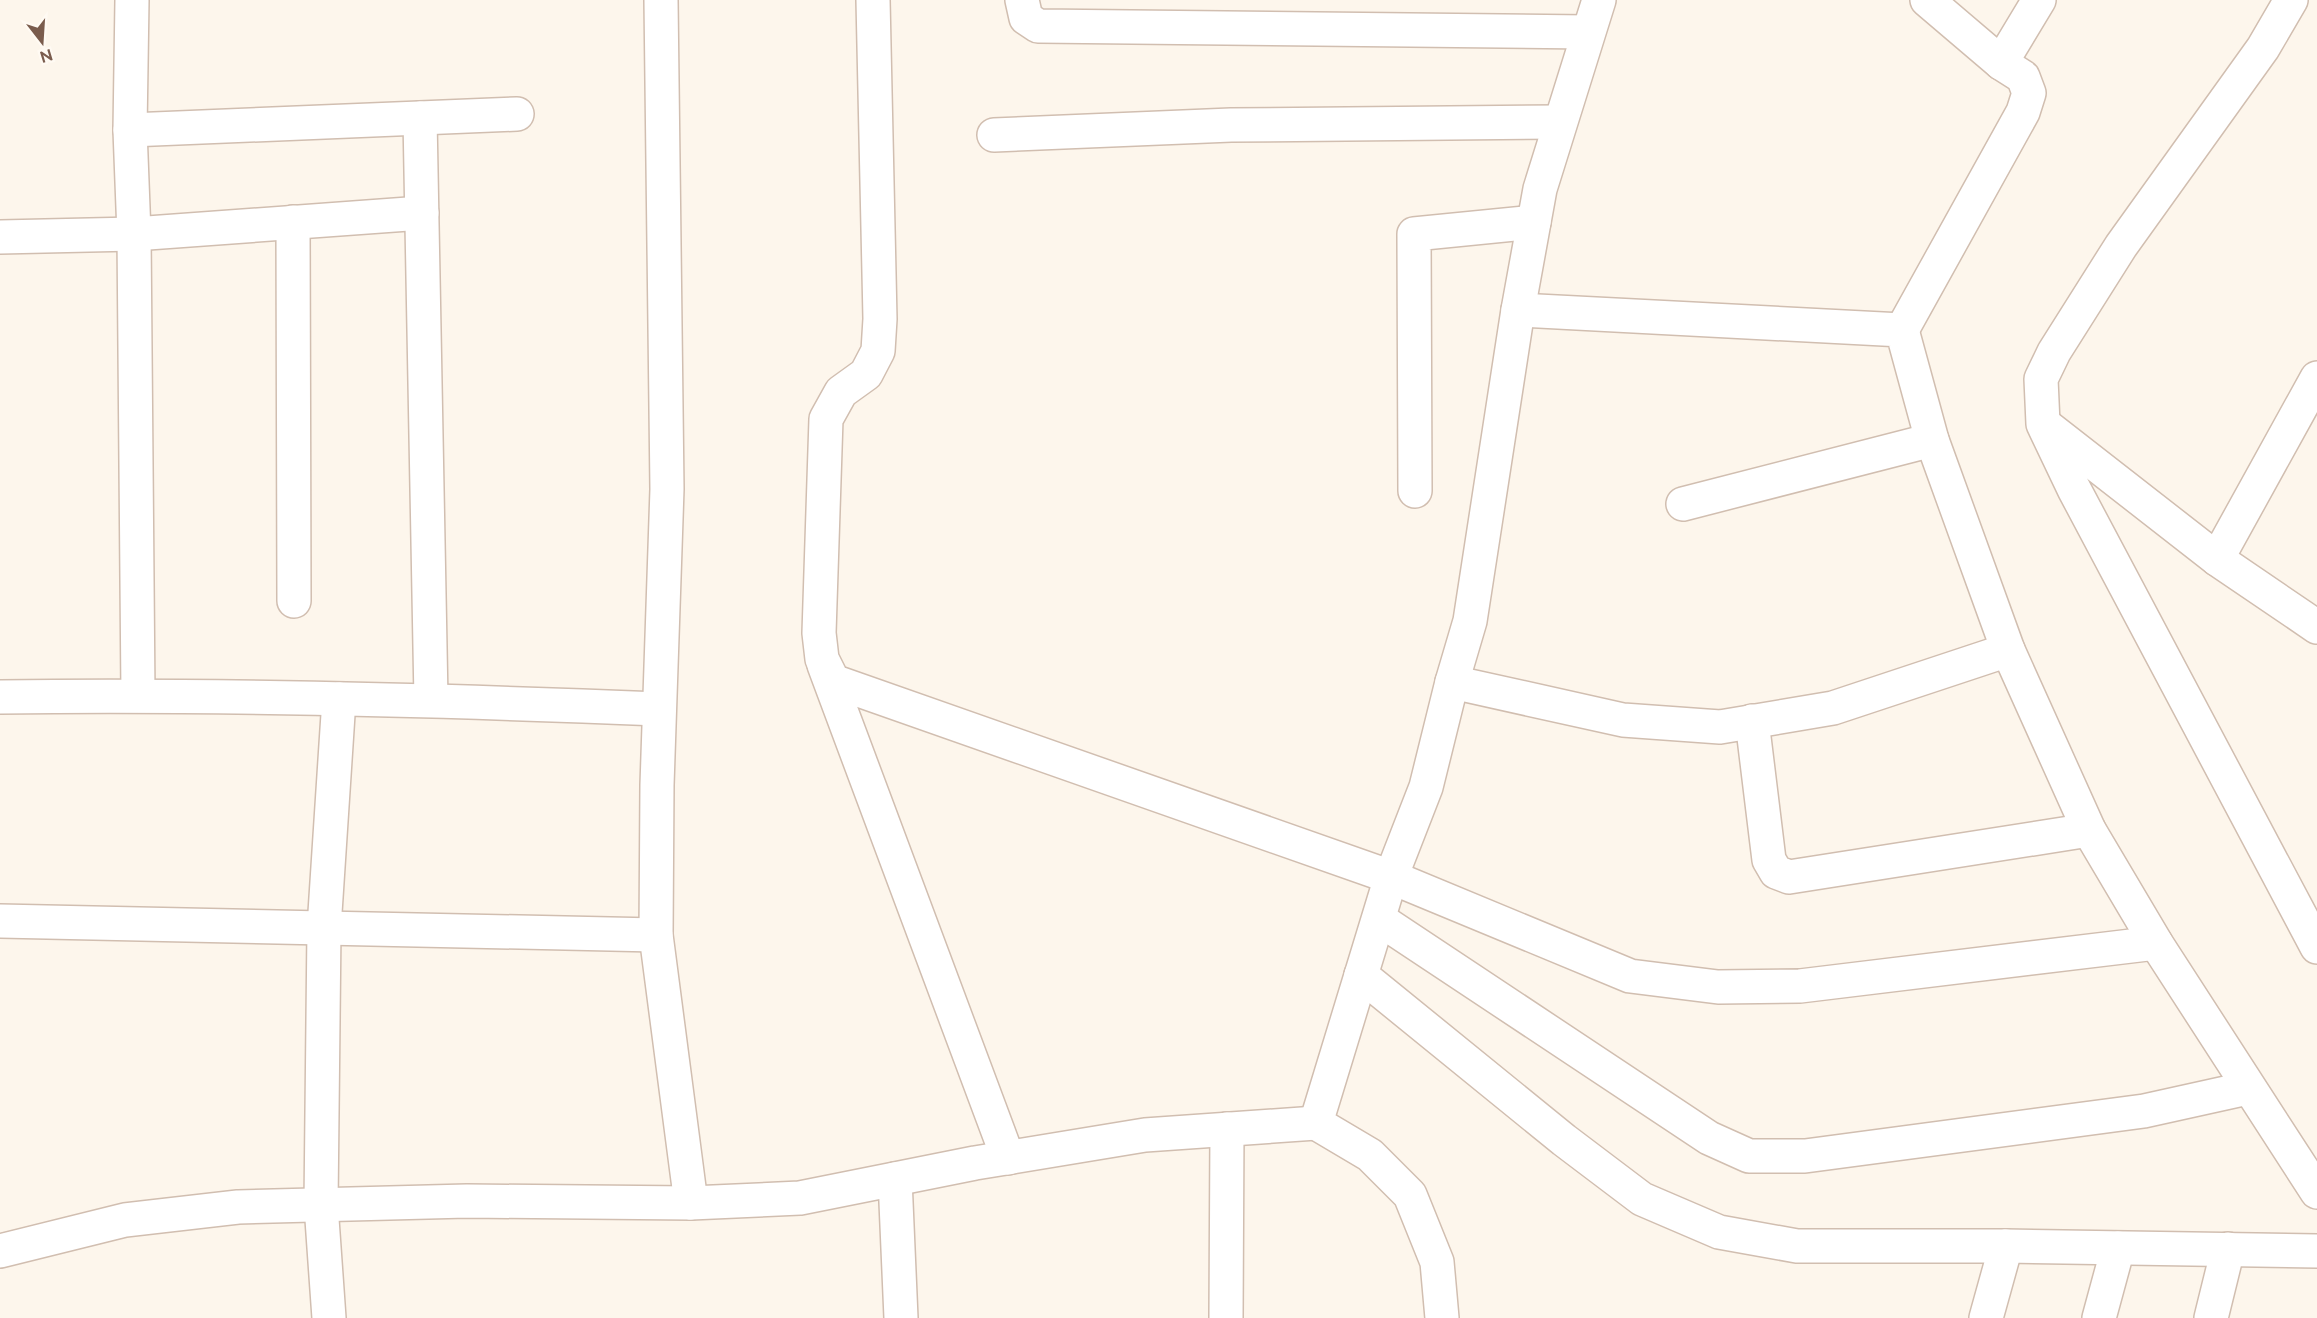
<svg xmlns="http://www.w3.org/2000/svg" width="2317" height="1318" viewBox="0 0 2317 1318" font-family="Raleway,sans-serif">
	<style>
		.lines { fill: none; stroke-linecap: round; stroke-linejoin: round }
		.minor-casing { stroke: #d1beb0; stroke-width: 36 }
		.minor { stroke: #fff; stroke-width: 33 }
	</style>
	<rect width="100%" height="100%" fill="#fdf6ec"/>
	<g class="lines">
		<defs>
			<g id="minor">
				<polyline points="132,0 130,130 134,234 138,695"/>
				<polyline points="661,0 667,489 657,785 656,935 691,1203"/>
				<polyline points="873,0 880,319 878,351 866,374 841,392 826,419 819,633 822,659 833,681 1391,877 1630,976 1718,987 1800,986 2156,943"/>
				<polyline points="1022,0 1026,18 1038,26 1588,32"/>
				<polyline points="2291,0 2263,48 2121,246 2054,352 2041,379 2043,424 2074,489 2317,947"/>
				<polyline points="2001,63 2039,0"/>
				<polyline points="420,118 431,700"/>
				<polyline points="130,130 517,114"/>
				<polyline points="994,135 1231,125 1560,122"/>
				<polyline points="293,222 294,601"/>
				<polyline points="0,237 134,234 422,213"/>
				<polyline points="1518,310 1902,330 1932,440 2008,650 2089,830 2156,943 2317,1192"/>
				<polyline points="1902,330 2023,112 2029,93 2023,77 2001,63 1927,0"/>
				<polyline points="2049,428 2217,559 2317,627"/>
				<polyline points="1415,491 1414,234 1534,222"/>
				<polyline points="1683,504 1932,440"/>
				<polyline points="2217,559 2317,378"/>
				<polyline points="824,665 1008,1158"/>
				<polyline points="1452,682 1623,720 1720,727 1833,708 2008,650"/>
				<path d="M 0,697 C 220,694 440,700 659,709"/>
				<polyline points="1752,721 1769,860 1776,872 1789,877 2089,830"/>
				<polyline points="1379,919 1709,1138 1749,1156 1805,1156 2144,1111 2248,1088"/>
				<polyline points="0,921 656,935"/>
				<polyline points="1361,975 1564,1140 1642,1199 1719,1232 1797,1246 2006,1246 2317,1251"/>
				<polyline points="895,1179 901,1318"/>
				<polyline points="0,1251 125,1220 238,1207 467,1201 691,1203 800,1198 975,1163 1145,1135 1316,1123"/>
				<polyline points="329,1318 321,1205 324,928 339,699"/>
				<polyline points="1226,1318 1227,1129"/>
				<polyline points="1442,1318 1437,1262 1410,1195 1370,1155 1316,1123 1391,877 1426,787 1452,682 1470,621 1518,310 1540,189 1599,0"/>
				<polyline points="1986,1318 2006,1246"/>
				<polyline points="2099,1318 2118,1248"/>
				<polyline points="2211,1318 2228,1249"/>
			</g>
		</defs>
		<use href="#minor" class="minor-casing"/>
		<use href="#minor" class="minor"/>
	</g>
	<g transform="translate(42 42) rotate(163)" stroke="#fffaf3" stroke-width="4.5" paint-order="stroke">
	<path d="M0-4.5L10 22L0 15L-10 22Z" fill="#7a5c4d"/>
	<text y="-9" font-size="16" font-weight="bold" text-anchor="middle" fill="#7a5c4d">N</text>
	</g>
</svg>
